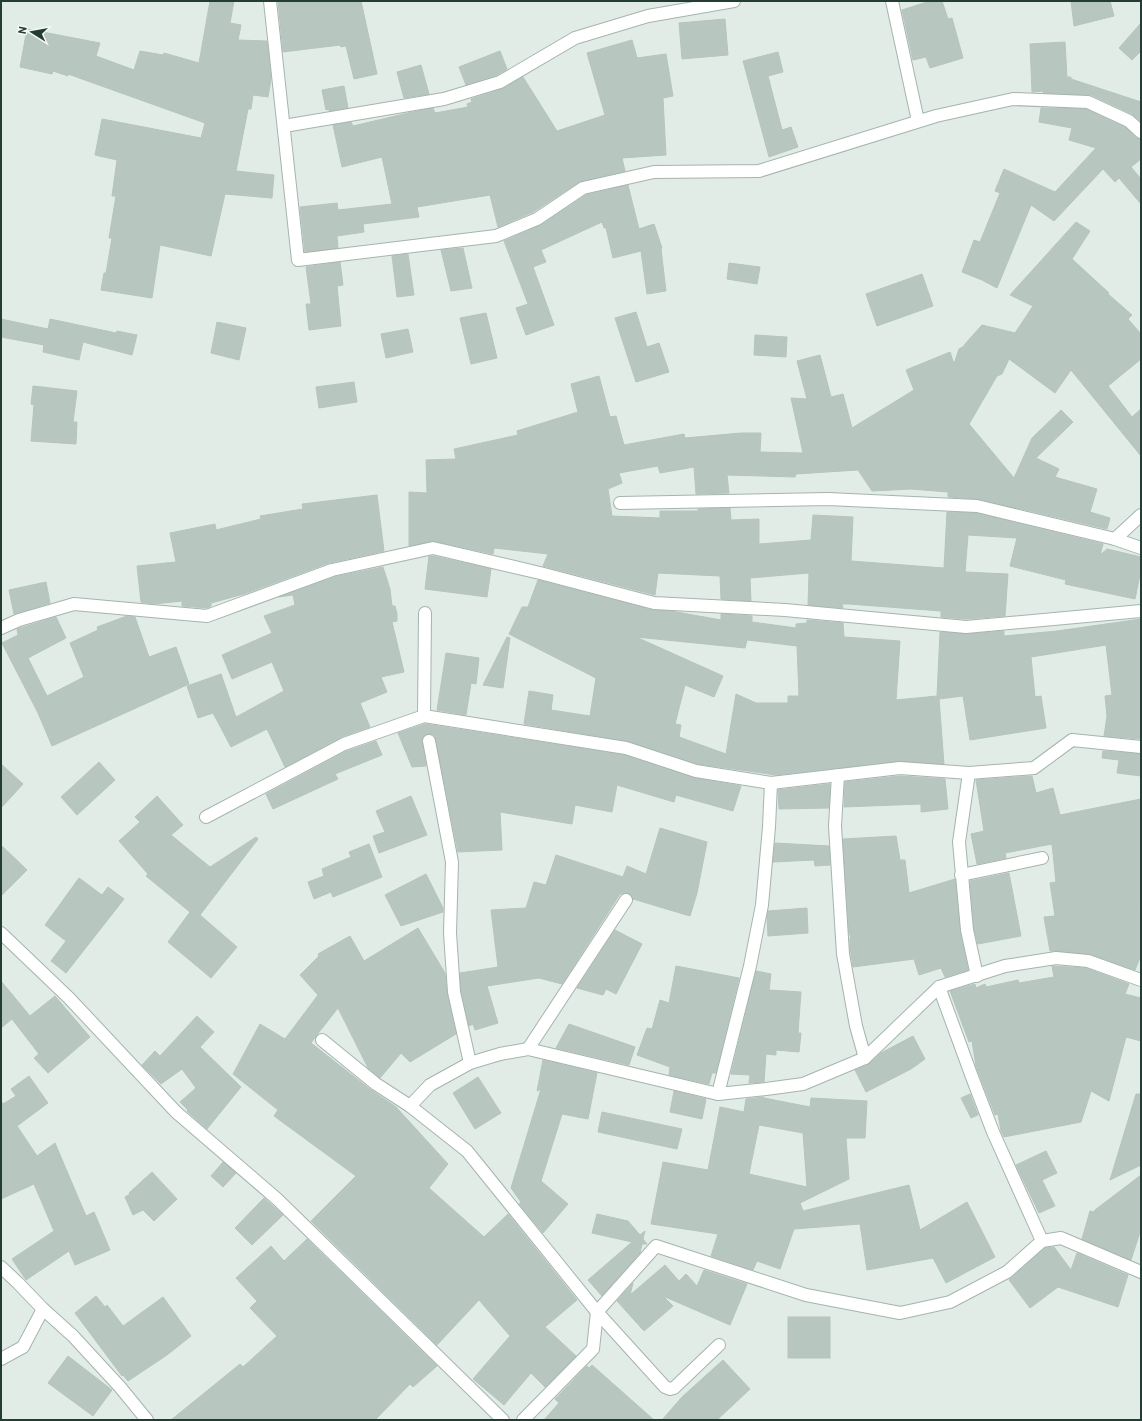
<svg xmlns="http://www.w3.org/2000/svg" width="1142" height="1421" viewBox="0 0 1142 1421" font-family="Barlow,sans-serif">
	<style>
		.building { fill: #b8c6c0; stroke: #b5c5be; fill-rule: evenodd }
		.lines { fill: none; stroke-linecap: round; stroke-linejoin: round }
		.street-casing { stroke: #a5b4ae; stroke-width: 14 }
		.street { stroke: #fff; stroke-width: 12 }
	</style>
	<rect width="100%" height="100%" fill="#e2ece7"/>
	<g class="building">
		<polygon points="210,1 234,1 230,23 241,25 238,40 267,41 271,79 268,97 253,95 251,109 248,109 236,171 274,175 272,198 225,194 211,256 160,245 152,298 101,290 104,273 106,273 112,238 109,238 116,196 112,196 117,160 95,155 102,119 201,138 205,123 68,74 68,76 53,71 52,74 20,67 27,29 100,43 96,56 134,70 140,51 163,55 164,53 199,63"/>
		<polygon points="278,1 361,1 377,74 354,79 346,46 341,47 340,45 283,52"/>
		<polygon points="930,1 942,1 948,19 952,18 963,58 930,68 926,57 913,60 902,10"/>
		<polygon points="1071,1 1110,1 1114,16 1074,26"/>
		<polygon points="725,19 728,55 682,59 679,23"/>
		<polygon points="1141,23 1141,51 1132,60 1119,48"/>
		<polygon points="632,40 637,58 666,54 673,96 663,98 666,155 622,158 625,171 579,182 533,212 498,227 490,195 417,207 419,217 363,224 364,232 337,236 338,248 305,252 300,207 337,203 338,210 392,204 382,157 342,167 333,125 351,122 353,126 408,113 433,108 435,113 468,107 467,104 472,102 471,99 502,89 523,77 557,131 605,115 587,53"/>
		<polygon points="1065,42 1067,77 1071,77 1071,79 1141,102 1141,122 1132,114 1091,95 1043,93 1044,91 1032,92 1030,44"/>
		<polygon points="500,51 507,69 497,75 466,85 459,67"/>
		<polygon points="778,52 783,72 768,76 782,130 791,127 798,147 769,157 743,61"/>
		<polygon points="421,65 429,94 404,98 397,72"/>
		<polygon points="344,86 348,108 329,111 329,109 326,110 322,90"/>
		<polygon points="1041,108 1086,109 1125,127 1136,138 1141,139 1141,159 1131,167 1141,179 1141,204 1119,178 1115,182 1103,169 1054,221 1031,205 997,288 982,280 962,272 974,240 980,242 1000,193 995,191 1004,169 1055,192 1096,148 1069,140 1072,128 1039,122"/>
		<polygon points="628,185 639,229 654,224 662,248 661,249 666,291 647,294 641,251 613,258 606,228 604,228 602,222 541,250 546,262 533,267 554,325 526,335 516,308 528,304 504,241 541,225 586,195"/>
		<polygon points="1076,222 1090,231 1072,259 1109,293 1108,294 1132,315 1128,319 1141,334 1141,359 1108,386 1132,417 1141,409 1141,456 1071,370 1055,393 1009,359 1002,374 997,376 969,424 1014,478 1032,438 1061,410 1073,422 1036,458 1059,469 1055,477 1097,489 1090,512 1110,518 1107,529 979,499 948,497 948,492 911,489 872,491 858,470 796,474 795,477 727,475 729,493 696,494 694,467 660,473 658,466 619,473 622,483 608,489 612,516 660,518 660,511 698,511 698,509 730,508 731,520 759,519 759,544 811,540 813,515 853,517 851,561 944,568 947,512 976,513 1103,544 1100,555 1107,549 1141,557 1141,570 1135,599 1065,584 1066,580 1010,566 1017,538 968,535 965,572 1008,574 1005,616 966,619 941,617 941,611 849,604 842,604 843,608 808,605 809,573 750,578 751,601 721,599 720,576 658,573 655,595 543,566 548,554 494,548 493,554 434,541 409,546 409,492 427,493 426,460 456,459 454,449 518,435 517,431 578,412 571,384 599,376 610,417 616,416 624,445 684,434 685,438 741,433 761,433 760,452 803,453 791,398 807,399 797,361 820,355 831,397 843,394 852,428 914,390 906,370 950,352 954,364 959,349 964,346 965,344 982,325 1015,333 1033,306 1010,295"/>
		<polygon points="463,248 472,288 451,291 441,250"/>
		<polygon points="408,254 414,295 397,297 392,256"/>
		<polygon points="340,262 343,285 337,286 341,326 309,330 306,304 311,304 306,267"/>
		<polygon points="729,263 760,267 757,284 727,279"/>
		<polygon points="922,274 933,306 877,326 866,294"/>
		<polygon points="636,312 647,347 659,343 669,372 636,382 615,318"/>
		<polygon points="486,313 497,358 471,364 460,318"/>
		<polygon points="1,319 48,329 50,319 116,333 117,331 137,335 132,355 83,342 79,360 43,352 44,345 1,337"/>
		<polygon points="217,322 246,328 239,360 211,353"/>
		<polygon points="408,329 413,352 386,358 381,334"/>
		<polygon points="755,335 787,337 786,357 754,355"/>
		<polygon points="354,382 357,402 319,408 316,387"/>
		<polygon points="33,386 77,391 73,422 77,422 76,444 31,441 34,405 31,404"/>
		<polygon points="377,495 384,551 329,563 244,594 211,603 211,606 208,608 182,606 182,601 154,604 141,602 137,566 176,562 170,533 215,524 216,530 261,519 260,516 303,509 302,504"/>
		<polygon points="429,556 433,556 491,569 487,597 425,589"/>
		<polygon points="383,567 390,589 392,606 395,606 397,614 397,621 392,622 404,672 381,677 387,692 360,703 370,727 341,737 285,767 267,729 231,747 213,713 198,718 187,686 221,674 236,717 284,691 272,662 232,679 222,655 272,633 264,616 295,605 293,595 279,597 334,577"/>
		<path d="M 538,580 L 652,610 L 671,611 L 721,620 L 721,614 L 752,616 L 752,622 L 796,628 L 796,624 L 807,623 L 807,620 L 843,623 L 844,637 L 900,641 L 896,700 L 937,696 L 940,632 L 967,634 L 1004,631 L 1004,636 L 1057,631 L 1141,619 L 1141,739 L 1104,736 L 1107,716 L 1105,696 L 1112,695 L 1106,645 L 1031,657 L 1035,697 L 1041,696 L 1046,728 L 970,740 L 963,696 L 939,699 L 944,764 L 899,761 L 776,775 L 698,764 L 627,741 L 524,724 L 529,691 L 553,695 L 551,710 L 590,716 L 596,678 L 509,634 L 522,607 L 528,607 ZM 636,637 L 745,648 L 747,640 L 797,646 L 799,696 L 788,696 L 788,703 L 756,703 L 736,694 L 726,754 L 679,737 L 681,725 L 675,724 L 685,685 L 714,697 L 723,676 Z"/>
		<polygon points="46,582 50,603 14,614 9,590"/>
		<polygon points="127,616 135,617 149,657 176,647 189,684 52,746 38,713 2,643 18,635 17,629 56,617 66,638 28,658 47,696 84,677 70,643 98,630 97,627"/>
		<polygon points="507,637 510,638 503,688 483,685"/>
		<polygon points="446,653 479,658 476,684 471,683 466,715 437,710"/>
		<polygon points="425,724 624,755 694,778 741,786 733,811 676,795 674,802 617,785 612,812 575,805 572,824 500,812 502,850 458,852 435,736 432,734 427,734 424,736 422,739 426,766 412,767 398,733"/>
		<polygon points="376,741 382,755 335,774 338,779 273,809 266,794 347,751"/>
		<polygon points="1103,751 1141,754 1141,776 1117,773 1119,760 1102,758"/>
		<polygon points="99,762 115,780 77,815 61,797"/>
		<polygon points="1,764 23,784 1,808"/>
		<polygon points="900,776 945,779 948,809 921,812 921,804 844,807 845,782"/>
		<polygon points="1032,776 1036,793 1053,788 1060,815 1141,799 1141,887 1139,908 1141,908 1141,955 1135,970 1089,954 1057,951 1050,951 1044,917 1055,916 1050,883 1056,882 1052,844 1005,853 1006,858 977,864 971,834 984,831 976,780"/>
		<polygon points="830,784 829,808 779,809 778,790"/>
		<polygon points="157,796 183,825 171,835 210,867 256,837 258,839 200,915 237,947 211,978 168,942 190,912 146,876 148,874 119,841 140,822 135,817"/>
		<polygon points="411,796 427,835 379,853 373,836 385,832 376,811"/>
		<polygon points="660,828 707,842 697,893 690,916 633,899 630,894 627,893 620,894 562,984 539,978 487,986 498,1023 475,1030 473,1024 469,1026 461,991 460,973 498,967 491,910 526,908 534,882 546,885 556,855 623,877 627,866 646,874"/>
		<polygon points="896,836 900,860 905,860 909,893 955,879 960,931 968,970 945,977 941,968 919,975 914,959 853,967 850,947 850,938 851,938 849,932 843,839"/>
		<polygon points="775,843 829,846 830,865 815,866 814,860 773,862"/>
		<polygon points="369,844 382,877 333,897 331,892 314,899 308,882 324,876 322,869 351,857 349,852"/>
		<polygon points="1,845 27,870 1,896"/>
		<polygon points="1009,873 1021,936 978,944 974,929 970,881"/>
		<polygon points="426,874 443,908 443,912 401,926 385,895"/>
		<polygon points="79,878 102,895 108,887 124,899 66,973 51,961 66,941 45,925"/>
		<polygon points="807,908 808,933 768,936 767,917 768,911"/>
		<polygon points="418,928 445,973 447,994 456,1034 410,1062 401,1053 380,1078 368,1068 338,1008 316,1036 311,1043 371,1090 396,1107 448,1164 429,1188 484,1237 508,1214 577,1300 545,1327 576,1356 545,1387 531,1373 504,1405 473,1379 510,1336 479,1300 437,1345 311,1221 356,1176 274,1116 278,1110 233,1074 260,1024 285,1039 318,995 300,975 319,956 318,954 350,936 364,961"/>
		<polygon points="615,930 642,944 616,994 606,989 603,995 577,988"/>
		<polygon points="676,966 739,978 716,1073 712,1073 709,1084 669,1075 670,1067 637,1055 647,1028 652,1029 660,1000 669,1003"/>
		<polygon points="1052,966 1086,968 1129,984 1125,994 1141,998 1141,1041 1126,1037 1109,1101 1091,1091 1081,1122 1004,1137 1001,1131 998,1114 995,1115 976,1066 972,1041 969,1042 950,991 975,984 976,988 985,984 986,987 1018,980 1019,983 1054,977"/>
		<polygon points="756,971 771,974 769,990 801,992 798,1033 801,1033 799,1052 776,1050 776,1055 766,1054 764,1082 749,1083 750,1075 731,1074"/>
		<polygon points="1,981 30,1016 55,996 90,1037 48,1073 34,1058 39,1054 12,1019 1,1028"/>
		<polygon points="197,1016 214,1032 200,1047 241,1087 207,1129 187,1111 188,1110 180,1102 196,1088 182,1069 161,1084 142,1065 155,1051 160,1056"/>
		<polygon points="569,1024 635,1047 629,1065 556,1048"/>
		<polygon points="913,1036 925,1059 911,1069 866,1092 855,1070 868,1065 881,1053"/>
		<polygon points="543,1060 597,1073 588,1119 562,1114 541,1181 568,1204 543,1233 519,1204 521,1202 511,1188 541,1089 537,1091"/>
		<polygon points="29,1076 48,1103 17,1126 37,1156 55,1143 86,1216 94,1212 110,1250 75,1265 69,1251 26,1280 12,1259 54,1231 34,1184 1,1199 1,1101 3,1104 16,1096 11,1089"/>
		<polygon points="478,1077 501,1113 475,1129 453,1093"/>
		<polygon points="674,1091 706,1099 702,1119 670,1112"/>
		<polygon points="970,1094 978,1115 971,1118 961,1098"/>
		<polygon points="1136,1094 1141,1094 1141,1165 1110,1180"/>
		<path d="M 764,1097 L 764,1098 L 810,1107 L 811,1098 L 867,1101 L 865,1138 L 846,1138 L 849,1179 L 800,1203 L 803,1211 L 909,1185 L 920,1230 L 967,1202 L 995,1257 L 946,1283 L 933,1258 L 867,1270 L 860,1224 L 794,1229 L 780,1269 L 757,1261 L 753,1270 L 711,1256 L 718,1234 L 651,1224 L 663,1162 L 708,1170 L 720,1107 L 744,1112 L 746,1099 ZM 759,1125 L 803,1133 L 807,1187 L 749,1174 Z"/>
		<polygon points="602,1112 682,1129 677,1149 598,1132"/>
		<polygon points="1046,1151 1057,1173 1042,1180 1055,1206 1039,1213 1016,1165"/>
		<polygon points="223,1162 236,1173 223,1187 211,1176"/>
		<polygon points="152,1172 177,1199 154,1221 143,1210 133,1215 125,1197 130,1194 129,1193"/>
		<polygon points="1141,1175 1141,1229 1131,1260 1082,1239 1090,1211 1094,1212 1095,1210"/>
		<polygon points="264,1198 283,1215 252,1245 235,1228"/>
		<polygon points="597,1214 628,1221 640,1235 645,1231 643,1239 647,1244 642,1244 640,1253 602,1296 588,1280 632,1242 592,1233"/>
		<polygon points="307,1239 437,1366 413,1387 410,1384 375,1420 171,1420 240,1364 243,1367 277,1336 250,1308 257,1301 236,1278 271,1246 284,1261"/>
		<polygon points="1054,1247 1071,1270 1077,1253 1128,1275 1118,1307 1058,1287 1030,1308 1009,1280 1045,1248"/>
		<polygon points="665,1265 679,1281 686,1274 697,1286 704,1270 747,1284 730,1325 663,1296 673,1306 644,1331 617,1301 633,1283 630,1295"/>
		<polygon points="96,1296 105,1307 107,1305 123,1326 163,1297 191,1336 167,1355 128,1381 123,1375 122,1376 75,1313"/>
		<rect x="788" y="1317" width="42" height="41"/>
		<polygon points="68,1356 112,1390 93,1416 48,1383"/>
		<polygon points="723,1360 750,1389 717,1420 662,1420 682,1397"/>
		<polygon points="592,1365 654,1420 544,1420 559,1403 555,1399 587,1366 589,1368"/>
	</g>
	<g class="lines">
		<defs>
			<g id="street">
				<polyline points="270,1 298,260 496,236 537,219 583,188 654,172 759,171 936,116 1013,99 1088,102 1129,121 1141,132"/>
				<polyline points="892,1 918,121"/>
				<polyline points="284,126 444,99 500,82 575,38 648,16 734,1"/>
				<polyline points="620,503 828,499 977,506 1115,539 1141,548"/>
				<polyline points="1115,539 1141,515"/>
				<polyline points="1,628 19,620 74,604 207,616 332,570 433,548 540,573 654,603 785,610 966,627 1141,611"/>
				<polyline points="424,716 425,613"/>
				<polyline points="429,741 452,862 450,933 454,992 470,1063"/>
				<polyline points="969,773 959,842 967,930 977,976"/>
				<polyline points="838,775 835,826 843,954 856,1026 865,1058"/>
				<polyline points="206,817 344,744 424,716 626,748 696,771 771,783 900,768 969,773 1034,768 1072,740 1141,747"/>
				<polyline points="961,875 1042,858"/>
				<polyline points="1,933 69,998 176,1112 277,1199 503,1420"/>
				<polyline points="939,987 972,1077 993,1132 1042,1241"/>
				<polyline points="322,1040 376,1084 410,1106 467,1151 597,1312 665,1387 670,1389 674,1388 719,1345"/>
				<polyline points="528,1049 626,900"/>
				<polyline points="718,1094 750,966 762,905 769,827 771,783"/>
				<polyline points="410,1106 430,1085 470,1063 500,1054 528,1049 718,1094 766,1089 803,1084 865,1058 939,987 1005,966 1056,958 1088,961 1141,980"/>
				<polyline points="1,1267 18,1283 43,1309 73,1336 120,1387 147,1420"/>
				<polyline points="1,1359 23,1347 43,1309"/>
				<polyline points="523,1420 593,1349 597,1312 656,1246 806,1295 900,1313 950,1302 1007,1272 1042,1241 1061,1238 1141,1272"/>
			</g>
		</defs>
		<use href="#street" class="street-casing"/>
		<use href="#street" class="street"/>
	</g>
	<rect width="1142" height="1421" fill="none" stroke="#233c34" stroke-width="4"/>
	<g transform="translate(32 32) rotate(281)" stroke="#f3f8f5" stroke-width="3" paint-order="stroke">
	<path d="M0-3L7 15L0 10L-7 15Z" fill="#233c34"/>
	<text y="-6" font-size="11" font-weight="bold" text-anchor="middle" fill="#233c34">N</text>
	</g>
</svg>
